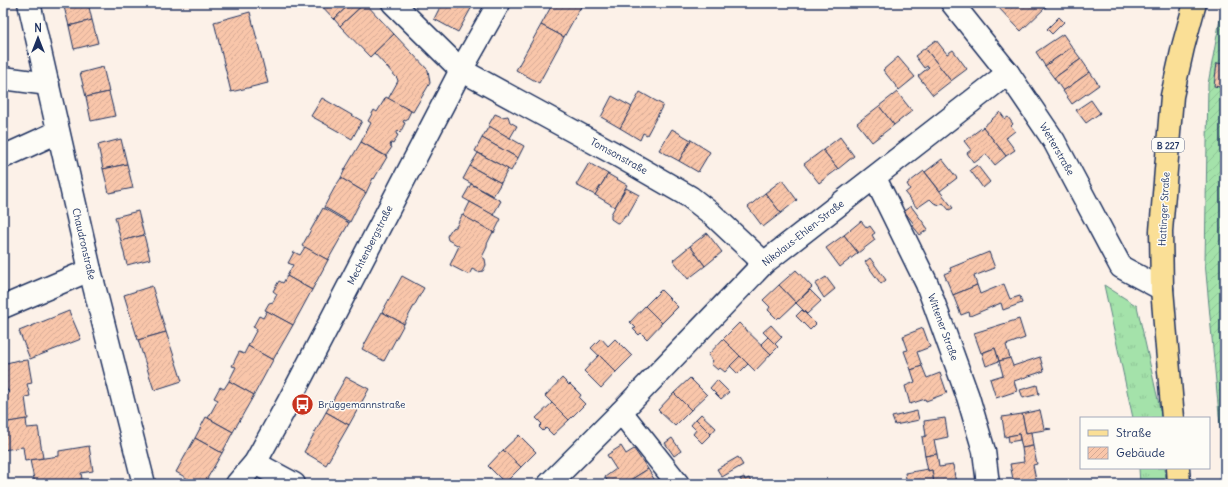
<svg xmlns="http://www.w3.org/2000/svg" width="1228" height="487" viewBox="0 0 1228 487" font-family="Delius,sans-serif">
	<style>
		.grass { fill: url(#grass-tufts); stroke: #608884 }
		.garden { fill: url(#garden-furrows); stroke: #608884 }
		.building { fill: url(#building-hatch); stroke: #1b2f5e }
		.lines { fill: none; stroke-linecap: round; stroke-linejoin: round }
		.minor-casing { stroke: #1b2f5e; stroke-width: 25 }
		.major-casing { stroke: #1b2f5e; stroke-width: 25 }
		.minor { stroke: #fdfcf7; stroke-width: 22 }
		.major { stroke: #fadf96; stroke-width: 22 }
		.labels { text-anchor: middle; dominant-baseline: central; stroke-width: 3; stroke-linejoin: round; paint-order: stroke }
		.shield { fill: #fdfcf7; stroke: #5f6c8c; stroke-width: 1 }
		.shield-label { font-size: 9px; font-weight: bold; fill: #1b2f5e }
		.street-label { font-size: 10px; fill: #1b2f5e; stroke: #fdfcf7 }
		.poi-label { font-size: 10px; fill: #1b2f5e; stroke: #fdfcf7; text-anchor: start }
	</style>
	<defs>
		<pattern id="grass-tufts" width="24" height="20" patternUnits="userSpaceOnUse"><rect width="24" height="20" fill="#a4e2aa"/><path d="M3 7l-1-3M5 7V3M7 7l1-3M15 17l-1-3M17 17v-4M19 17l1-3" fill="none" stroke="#8dc295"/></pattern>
		<pattern id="garden-furrows" width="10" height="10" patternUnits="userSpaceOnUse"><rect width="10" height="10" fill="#a4e2aa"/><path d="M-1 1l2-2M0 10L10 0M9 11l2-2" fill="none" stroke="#8dc295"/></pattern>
		<pattern id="building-hatch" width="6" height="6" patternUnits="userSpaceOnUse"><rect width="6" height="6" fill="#f9c6aa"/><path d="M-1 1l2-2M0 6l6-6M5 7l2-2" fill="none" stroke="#d5aa95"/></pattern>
	</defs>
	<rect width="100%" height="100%" fill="#fcf1e8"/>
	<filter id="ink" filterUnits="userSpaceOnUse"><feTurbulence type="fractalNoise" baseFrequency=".025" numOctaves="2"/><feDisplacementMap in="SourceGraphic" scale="8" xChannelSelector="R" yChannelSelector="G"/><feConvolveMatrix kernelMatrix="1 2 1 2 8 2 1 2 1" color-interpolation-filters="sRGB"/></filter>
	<g filter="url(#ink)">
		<g class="grass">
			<polygon points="1104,285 1137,306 1162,418 1133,418"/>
			<polygon points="1139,468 1165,468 1166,484 1140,484"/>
		</g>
		<polygon class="garden" points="1223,3 1225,3 1225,480 1205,262 1208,84"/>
		<g class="building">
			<polygon points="63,3 88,3 92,20 69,26"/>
			<polygon points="319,3 351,3 334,19"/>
			<polygon points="351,3 365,3 340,26 334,19"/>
			<polygon points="365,3 394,34 370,57 340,26"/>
			<polygon points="442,3 474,3 458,32 434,19"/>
			<polygon points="553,3 583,3 564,37 541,25"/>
			<polygon points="994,3 1046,3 1048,5 1021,31"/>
			<polygon points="250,12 268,83 231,92 214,22"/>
			<polygon points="1059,17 1064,22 1052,34 1047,29"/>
			<polygon points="92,20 98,43 74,49 69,26"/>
			<polygon points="541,25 564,37 539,83 516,70"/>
			<polygon points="394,34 428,70 430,83 413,112 388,99 398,81 397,78 374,53"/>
			<polygon points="1063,34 1072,47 1045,66 1036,52"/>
			<polygon points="936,40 947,54 953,50 967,69 951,81 925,48"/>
			<polygon points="1072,47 1081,59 1054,78 1045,66"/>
			<polygon points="925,48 951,81 933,95 918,76 929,67 927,66 924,68 915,56"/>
			<polygon points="898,57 915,77 899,90 883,70"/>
			<polygon points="1081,59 1090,72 1063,91 1054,78"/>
			<polygon points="1217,63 1225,64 1225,88 1214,86"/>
			<polygon points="103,67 109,92 86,97 80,73"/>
			<polygon points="1090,72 1099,85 1072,104 1063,91"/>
			<polygon points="109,92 115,116 91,121 86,97"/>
			<polygon points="640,92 663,105 647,135 643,133 640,140 620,128"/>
			<polygon points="897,92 912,111 894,125 879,106"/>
			<polygon points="612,96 632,107 620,128 601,117"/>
			<polygon points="386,97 411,111 406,121 404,120 403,122 405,123 400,133 398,131 396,134 398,135 393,144 391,143 390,146 392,147 386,156 361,142 371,123 368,121 374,110 377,112"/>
			<polygon points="322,98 362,121 352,139 311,116"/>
			<polygon points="1091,100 1100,113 1086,123 1076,110"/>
			<polygon points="879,106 894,125 872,142 857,123"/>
			<polygon points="1000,112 1005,119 1008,117 1013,124 1011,126 1015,131 1006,138 1015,150 1006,156 983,127"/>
			<polygon points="495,114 502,117 508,116 510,122 517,126 510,138 488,126"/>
			<polygon points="489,126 524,146 518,158 482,138"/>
			<polygon points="983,127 1006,156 995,165 986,154 974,163 967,153 971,150 964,141"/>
			<polygon points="672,129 691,140 679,161 659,150"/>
			<polygon points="840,137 854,156 838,169 823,150"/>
			<polygon points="482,138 518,158 511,171 475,151"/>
			<polygon points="121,139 127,164 103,169 98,145"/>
			<polygon points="691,140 710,152 698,172 679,161"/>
			<polygon points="361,142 387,157 374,179 373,178 366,193 341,178 345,169"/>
			<polygon points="823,150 838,169 819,183 804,164"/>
			<polygon points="478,153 508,169 501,183 470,166"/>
			<polygon points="942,159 957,178 940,191 925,172"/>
			<polygon points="589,163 608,174 595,195 576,185"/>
			<polygon points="127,164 133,188 109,193 103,169"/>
			<polygon points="977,165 990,182 983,188 970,170"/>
			<polygon points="470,166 501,183 493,196 463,179"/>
			<polygon points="924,171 953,208 949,210 943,203 940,205 934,203 930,199 917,208 905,193 910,189 907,184"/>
			<polygon points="608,174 627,185 615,207 595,195"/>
			<polygon points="341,178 366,193 358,206 350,222 324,207 335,187"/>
			<polygon points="782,180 797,200 781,213 765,193"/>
			<polygon points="471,184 501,201 493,215 463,198"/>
			<polygon points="626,188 639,195 627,216 625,215 621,222 617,223 611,219 611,214"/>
			<polygon points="765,193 781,213 763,227 748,207"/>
			<polygon points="470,202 501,219 494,233 463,216"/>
			<polygon points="911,206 928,229 920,235 912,225 914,224 904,211"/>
			<polygon points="323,208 349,223 328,260 302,246"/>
			<polygon points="138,211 144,235 121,241 115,217"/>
			<polygon points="462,215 493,232 487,244 487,247 482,257 485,259 486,265 483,271 478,272 472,269 469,275 450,265 459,246 448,240 447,236 452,228 456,227"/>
			<polygon points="861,221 867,228 870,226 875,233 872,235 875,240 858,253 844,235"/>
			<polygon points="707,233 722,252 705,266 690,246"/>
			<polygon points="144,235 150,259 127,265 121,241"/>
			<polygon points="844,235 858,253 840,267 826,248"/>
			<polygon points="690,246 705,266 688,279 673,260"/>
			<polygon points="305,247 328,260 312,290 287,276 293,265 288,263 294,252 300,255"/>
			<polygon points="989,252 995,268 974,276 977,285 953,295 944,274 951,271 950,268"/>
			<polygon points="870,258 886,280 881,284 865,262"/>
			<polygon points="796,270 812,287 796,303 779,285"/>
			<polygon points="287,276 312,290 293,325 265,310 269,303 273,302 277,294 273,291 279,281 283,283"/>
			<polygon points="402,276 424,288 404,324 382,312"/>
			<polygon points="826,277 835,289 824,298 815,284"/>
			<polygon points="1004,284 1010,299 1020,296 1022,303 1003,310 1001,303 970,316 969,312 961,315 953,295 977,285 980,294"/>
			<polygon points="779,285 796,303 780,318 779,317 777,319 768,310 770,307 763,300"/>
			<polygon points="152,286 166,332 138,340 124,295"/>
			<polygon points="661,290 678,307 662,323 645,306"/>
			<polygon points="810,290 821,301 807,314 796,303"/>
			<polygon points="645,306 662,323 647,339 641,333 639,335 633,329 636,328 630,322"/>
			<polygon points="802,310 816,324 810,330 796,316"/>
			<polygon points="69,311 81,339 30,359 19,331"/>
			<polygon points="267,311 293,325 273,360 248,346 257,329 253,327 259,316 263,318"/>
			<polygon points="382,312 404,324 384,361 362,349"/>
			<polygon points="1019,319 1025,338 1006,345 1010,358 999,361 995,348 981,353 974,333"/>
			<polygon points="739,323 771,354 755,371 723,339"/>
			<polygon points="771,325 782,337 775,344 763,332"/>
			<polygon points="923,328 930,347 917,352 922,366 911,370 904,351 908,350 903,336"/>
			<polygon points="166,332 182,381 154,390 138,340"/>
			<polygon points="768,337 778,347 771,354 761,344"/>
			<polygon points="601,338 608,346 615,339 632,356 616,372 591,348"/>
			<polygon points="723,339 740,356 725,372 720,368 718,370 711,364 713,361 708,355"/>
			<polygon points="248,346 273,360 254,395 229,381 236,367 232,366 239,352 244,354"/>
			<polygon points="995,348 999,361 986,366 982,353"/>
			<polygon points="599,355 616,372 601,388 584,371"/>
			<polygon points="740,356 748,364 738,374 730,366"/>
			<polygon points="1040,357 1044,371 1014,381 1017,391 996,398 990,379 1003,375 999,361 1010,358 1013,366"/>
			<polygon points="18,360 18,361 28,360 32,383 27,384 30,396 25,397 28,419 3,423 3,395 9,394 8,390 4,391 3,364"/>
			<polygon points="922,366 927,378 940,373 947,393 926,401 925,399 910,404 905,386 915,382 911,370"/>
			<polygon points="346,377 369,389 349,425 326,412"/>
			<polygon points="562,378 569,385 570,384 581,395 579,398 585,404 569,420 545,396"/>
			<polygon points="690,378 707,395 691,410 674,393"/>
			<polygon points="717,380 729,392 721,399 710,388"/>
			<polygon points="229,381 254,395 233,432 208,418 218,400 214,398 220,387 224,389"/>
			<polygon points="1037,385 1039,394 1023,398 1020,390"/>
			<polygon points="674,393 691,410 675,426 658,410"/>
			<polygon points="552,403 569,420 553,435 546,428 543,431 539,427 542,424 536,418"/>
			<polygon points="1040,410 1044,428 1051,429 1026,433 1022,414"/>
			<polygon points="917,411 919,420 895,425 892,417"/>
			<polygon points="326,412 349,425 326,465 304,452"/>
			<polygon points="701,414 716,428 711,434 696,419"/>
			<polygon points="1022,414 1026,433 1031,432 1033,446 1022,448 1019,434 1005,437 1002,417"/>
			<polygon points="206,417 233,432 222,453 195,438"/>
			<polygon points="945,418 948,437 934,440 937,454 925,456 922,437 926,436 924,421"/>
			<polygon points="26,419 27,428 38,427 43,458 25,461 23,447 3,450 3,423"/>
			<polygon points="696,419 711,434 702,443 693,434 696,430 691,425"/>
			<polygon points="1019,434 1020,440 1009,442 1008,436"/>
			<polygon points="519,435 536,452 521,467 503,450"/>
			<polygon points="195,438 222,453 204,484 197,484 176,472"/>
			<polygon points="672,438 681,451 674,456 665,443"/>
			<polygon points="89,446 93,471 81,473 82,479 50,484 35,484 30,460 59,456 59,451"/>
			<polygon points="621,446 626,454 634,449 648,469 624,484 609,484 605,477 616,469 607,455"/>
			<polygon points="1033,446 1037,464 1033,465 1036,480 1014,484 1010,464 1024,462 1022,448"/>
			<polygon points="503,450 521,467 505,483 488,466"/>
			<polygon points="937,454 939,467 953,465 956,484 934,484 932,470 928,471 925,456"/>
			<polygon points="738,457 743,465 722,477 717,469"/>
			<polygon points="648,469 657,484 624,484"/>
			<polygon points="928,469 928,471 932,470 934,484 907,484 905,473"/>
			<polygon points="744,477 745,480 749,478 752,484 738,484 742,482 740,479"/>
		</g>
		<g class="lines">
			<defs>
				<g id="minor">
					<polyline points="29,3 90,270 144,484"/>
					<polyline points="393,3 461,70 617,155 690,197 713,215 764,263"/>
					<polyline points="952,3 1008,73 1054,141 1121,267 1162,289"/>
					<polyline points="3,78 48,84"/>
					<polyline points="3,157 58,132"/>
					<polyline points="875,178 927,284 968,397 984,451 988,484"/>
					<polyline points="3,307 90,270"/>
					<polyline points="621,412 678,484"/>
					<polyline points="255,463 294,484"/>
					<polyline points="237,484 255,463 289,401 461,70 499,3"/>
					<polyline points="549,484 621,412 764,263 1008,73"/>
				</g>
				<g id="major">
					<polyline points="1173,418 1162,289 1161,231 1172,96 1183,47 1195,3"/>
					<polyline points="1178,468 1179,484"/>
				</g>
			</defs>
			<use href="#minor" class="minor-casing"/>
			<use href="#major" class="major-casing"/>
			<use href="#minor" class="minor"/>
			<use href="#major" class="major"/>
		</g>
	</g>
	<defs>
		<symbol id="bus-disc" viewBox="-11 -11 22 22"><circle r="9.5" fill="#c8321e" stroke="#fdfcf7"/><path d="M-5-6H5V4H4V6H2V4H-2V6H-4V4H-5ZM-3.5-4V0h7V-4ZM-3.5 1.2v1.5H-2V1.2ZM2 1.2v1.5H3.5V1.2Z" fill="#fff"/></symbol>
	</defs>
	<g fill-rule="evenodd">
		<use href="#bus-disc" x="290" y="392" width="25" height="25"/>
	</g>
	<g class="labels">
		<rect class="shield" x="1152" y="138" width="32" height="14" rx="3"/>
		<g class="shield-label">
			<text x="1168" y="145">B 227</text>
		</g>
		<g class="street-label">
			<text transform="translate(1057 149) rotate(60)">Wetterstraße</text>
			<text transform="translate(619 156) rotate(29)">Tomsonstraße</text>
			<text transform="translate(1164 209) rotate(-87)">Hattinger Straße</text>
			<text transform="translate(803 233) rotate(-38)">Nikolaus-Ehlen-Straße</text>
			<text transform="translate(84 244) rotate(77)">Chaudronstraße</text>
			<text transform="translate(370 245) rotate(-63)">Mechtenbergstraße</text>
			<text transform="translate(943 327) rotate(70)">Wittener Straße</text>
		</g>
		<g class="poi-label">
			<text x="318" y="404">Brüggemannstraße</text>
		</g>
	</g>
	<rect width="1228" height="487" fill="none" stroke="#fdfcf7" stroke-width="16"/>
	<rect x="8" y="8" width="1212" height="471" fill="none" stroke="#1b2f5e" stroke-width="1.5" filter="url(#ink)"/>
	<rect x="1080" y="417" width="130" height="52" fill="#fdfcf7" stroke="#a3aaba"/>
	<rect x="1088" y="430" width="20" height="6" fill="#fadf96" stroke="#a3aaba"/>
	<text x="1116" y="437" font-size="12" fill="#1b2f5e">Straße</text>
	<rect x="1088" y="447" width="20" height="12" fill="url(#building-hatch)" stroke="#a3aaba"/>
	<text x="1116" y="457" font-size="12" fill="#1b2f5e">Gebäude</text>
	<g transform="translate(38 38)" stroke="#fdfcf7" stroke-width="3" paint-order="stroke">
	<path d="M0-3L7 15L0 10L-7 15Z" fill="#1b2f5e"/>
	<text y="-6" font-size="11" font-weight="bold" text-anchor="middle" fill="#1b2f5e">N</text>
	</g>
</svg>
